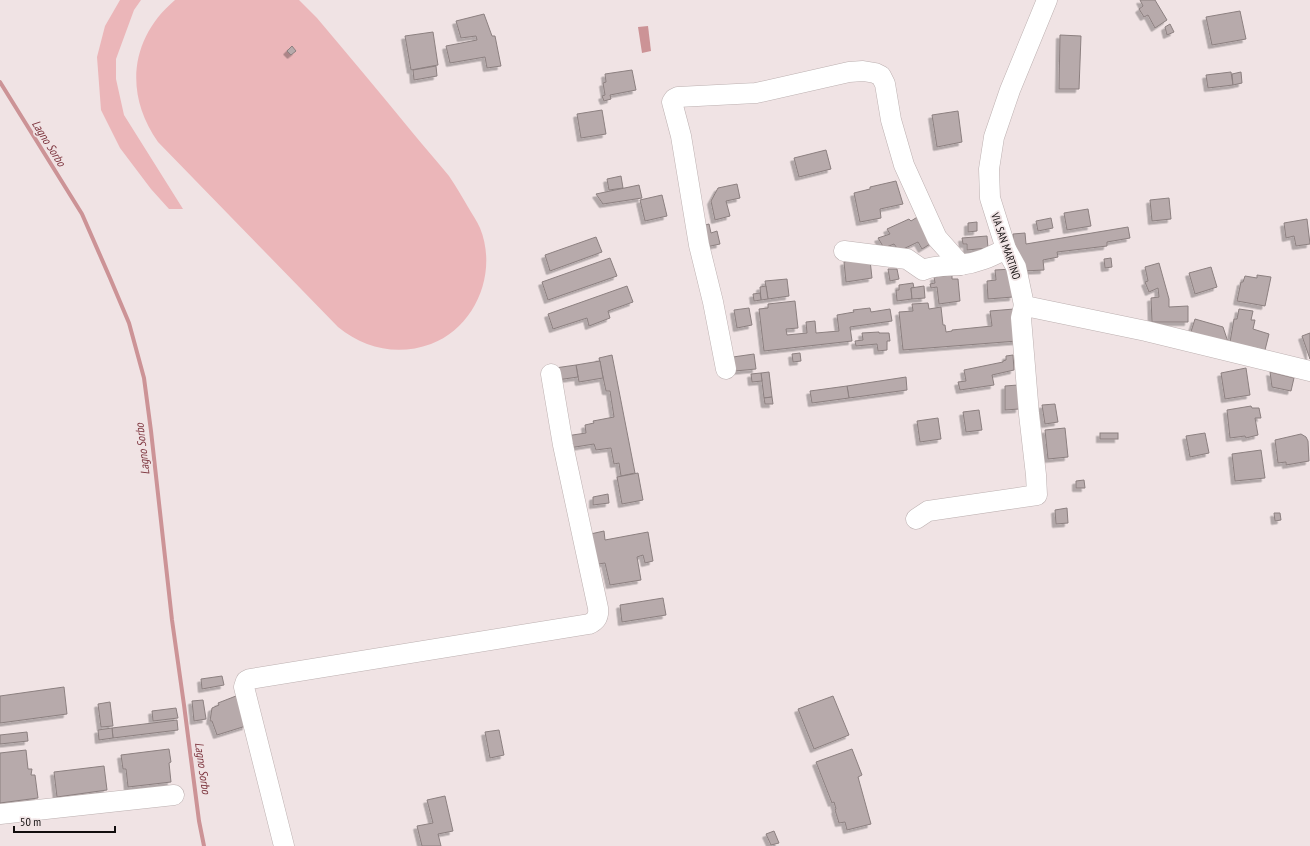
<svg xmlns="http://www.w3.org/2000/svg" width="1310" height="846" viewBox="0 0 1310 846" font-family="'PT Sans Narrow',sans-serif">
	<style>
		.green { fill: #ebb6b9 }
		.water { fill: #cc9396 }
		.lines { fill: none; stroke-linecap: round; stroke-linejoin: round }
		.stream { stroke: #cc9396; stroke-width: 4 }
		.building { fill: #b7aaab; stroke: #8c8080; filter: url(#shadow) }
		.minor-casing { stroke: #bcb0b0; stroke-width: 21 }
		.minor { stroke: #fff; stroke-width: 20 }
		.labels { text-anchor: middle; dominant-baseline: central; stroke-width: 3.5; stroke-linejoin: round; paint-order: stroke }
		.street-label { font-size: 11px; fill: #120e0e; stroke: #f0e3e4 }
		.water-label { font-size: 12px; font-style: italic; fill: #7d353e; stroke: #f0e3e4 }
	</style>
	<defs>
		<filter id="shadow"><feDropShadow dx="-3.5" dy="3.5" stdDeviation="0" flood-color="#0004"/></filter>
	</defs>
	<rect width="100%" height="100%" fill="#f0e3e4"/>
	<g class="green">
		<polygon points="120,0 141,0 134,10 116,59 116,79 124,115 183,209 169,209 151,189 120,148 101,110 97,57 105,26"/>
		<path d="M 175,0 L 299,0 L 317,18 C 349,56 381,94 412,132 C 424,147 437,161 449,176 C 456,186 462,197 468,207 C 472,214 477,221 480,228 C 498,272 476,327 431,344 C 398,356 365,349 338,327 L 158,142 C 124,94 130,38 175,0 Z"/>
	</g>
	<polygon class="water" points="648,26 651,51 642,53 638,27"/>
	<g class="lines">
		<polyline class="stream" points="0,82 82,214 110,278 129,323 144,378 151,431 172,620 184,705 199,821 204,846"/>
	</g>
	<g class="building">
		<polygon points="1140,0 1155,0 1167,20 1155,28 1148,15 1144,17 1139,9 1143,6"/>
		<polygon points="1240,11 1246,39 1212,45 1206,17"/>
		<polygon points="484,14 492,36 495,36 501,66 487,68 485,57 450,63 446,46 477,40 476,36 461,38 456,21"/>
		<polygon points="1170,24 1174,32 1167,35 1165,27"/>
		<polygon points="433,32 438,65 411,70 405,36"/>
		<polygon points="1060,35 1081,36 1079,89 1059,89"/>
		<polygon points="292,46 296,51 291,55 287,51"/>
		<polygon points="436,66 437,76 414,80 413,70"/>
		<polygon points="632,70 636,90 610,95 611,99 604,101 602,96 605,95 603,83 606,82 605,74"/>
		<polygon points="1231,72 1233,85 1208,88 1206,75"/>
		<polygon points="1241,72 1242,83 1233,85 1232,74"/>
		<polygon points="602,110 606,134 581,138 577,114"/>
		<polygon points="958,111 962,142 937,147 932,115"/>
		<polygon points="826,150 831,169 799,177 794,158"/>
		<polygon points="621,176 623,188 609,190 607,179"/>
		<polygon points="896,181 903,204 880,209 881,218 860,222 854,193 870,189 870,187"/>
		<polygon points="737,184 740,198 726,201 730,216 715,220 711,201 718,188"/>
		<polygon points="639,185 642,198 603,204 596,194"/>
		<polygon points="662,195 667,216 645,221 640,200"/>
		<polygon points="1169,198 1171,219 1152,221 1150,200"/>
		<polygon points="1088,209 1091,226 1067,230 1064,213"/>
		<polygon points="919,216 935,241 922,249 918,242 899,251 894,244 884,248 878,238 890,234 887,229 909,219 911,221"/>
		<polygon points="1051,218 1053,228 1038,231 1036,221"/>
		<polygon points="1307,219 1310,244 1296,246 1294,236 1286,238 1284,223"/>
		<polygon points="977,222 977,231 968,232 968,223"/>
		<polygon points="709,224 711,233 717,231 720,244 706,247 701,226"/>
		<polygon points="1128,227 1130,238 1107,242 1107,246 1057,252 1058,257 1043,260 1044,270 1023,271 1013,246 1013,234 1025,233 1026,244"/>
		<polygon points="987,236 988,248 967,250 967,244 963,244 962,238"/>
		<polygon points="596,237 602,252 550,271 545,255"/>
		<polygon points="610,258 617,276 548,300 542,282"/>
		<polygon points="1111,258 1112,267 1105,268 1104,259"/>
		<polygon points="859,259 870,260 872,278 846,282 844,262"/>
		<polygon points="1159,263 1169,299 1169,307 1188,306 1188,322 1152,322 1151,298 1159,297 1158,288 1149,292 1145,282 1148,281 1145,267"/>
		<polygon points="1211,267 1217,287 1195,294 1189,273"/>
		<polygon points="888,269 897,269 899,279 890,281"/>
		<polygon points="1012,269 1013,297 988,299 987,281 996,280 995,270"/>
		<polygon points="952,275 952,279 958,279 960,301 939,304 937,287 931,288 930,284 935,283 934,277"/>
		<polygon points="1257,275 1271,277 1265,306 1237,301 1241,282 1243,282 1245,276 1257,278"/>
		<polygon points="787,279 789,296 768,299 765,281"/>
		<polygon points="913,283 914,288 911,288 912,299 897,301 896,290 899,290 899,285"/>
		<polygon points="627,286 633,302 608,311 610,318 589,326 587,318 553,329 548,314"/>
		<polygon points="766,286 768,299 761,300 760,287"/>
		<polygon points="924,286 925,298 912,299 911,288"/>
		<polygon points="760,293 761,300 754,301 753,294"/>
		<polygon points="795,301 798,328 786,329 787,335 807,333 806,322 815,321 816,333 839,331 837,315 854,312 853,310 870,308 871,312 890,309 892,321 850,327 852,341 764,351 759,309 768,308 768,304"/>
		<polygon points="928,303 929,309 941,307 943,325 945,325 946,332 952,331 952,330 992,326 990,311 1014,309 1017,341 903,350 899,312 913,311 912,304"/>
		<polygon points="749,308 752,325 737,328 734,310"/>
		<polygon points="1239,309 1253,311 1251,320 1255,320 1253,329 1269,334 1265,350 1230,342 1234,319 1237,319"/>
		<polygon points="1195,319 1223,327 1229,345 1189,338"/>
		<polygon points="879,332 879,333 889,333 890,341 887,341 887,350 878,351 877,344 856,346 855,341 863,340 862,333"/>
		<polygon points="1310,333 1310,359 1302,336"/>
		<polygon points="800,353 801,361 793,362 792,354"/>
		<polygon points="754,354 756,369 735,371 733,357"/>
		<polygon points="612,355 635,473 621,476 619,463 614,464 611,448 596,450 594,444 569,448 566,436 586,433 585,425 594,423 593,421 614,417 610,391 606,391 599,358"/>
		<polygon points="1013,355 1014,370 992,375 994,385 960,390 958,382 966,381 964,370 1003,362 1003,361 1006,360 1006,356"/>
		<polygon points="600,361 603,378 579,382 576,365"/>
		<polygon points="576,365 578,377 557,380 555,368"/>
		<polygon points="1246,368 1250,395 1225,399 1221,373"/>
		<polygon points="769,372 772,397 764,398 761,373"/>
		<polygon points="1270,372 1294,378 1291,391 1272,387"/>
		<polygon points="761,373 762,381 752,382 751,374"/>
		<polygon points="906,377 907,390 849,398 847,386"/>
		<polygon points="1018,385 1019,409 1005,410 1005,386"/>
		<polygon points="847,386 849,398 812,403 810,391"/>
		<polygon points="772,397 773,404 765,404 764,398"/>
		<polygon points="1055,404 1058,422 1045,424 1042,405"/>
		<polygon points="1251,406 1252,408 1259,408 1261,418 1255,418 1258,435 1246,438 1245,436 1230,438 1227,410"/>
		<polygon points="979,410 982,430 966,432 963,412"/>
		<polygon points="938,418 941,439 920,442 917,421"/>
		<polygon points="1065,428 1068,457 1048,459 1045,430"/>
		<rect x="1100" y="433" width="18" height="6"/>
		<polygon points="1205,433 1209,453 1190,457 1186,436"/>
		<polygon points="1301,434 1306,437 1308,441 1309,461 1286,465 1286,462 1278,463 1275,440"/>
		<polygon points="1261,450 1265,478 1235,481 1232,454"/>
		<polygon points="638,473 643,500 622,504 617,477"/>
		<polygon points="1084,480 1085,488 1076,488 1076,481"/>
		<polygon points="608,494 609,503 593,505 593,497"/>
		<polygon points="1067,508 1068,523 1056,524 1055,510"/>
		<polygon points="1274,513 1280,513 1281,520 1275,521"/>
		<polygon points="604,531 605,540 648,532 653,561 645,563 643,555 637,557 641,580 610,585 605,563 592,565 586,535"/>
		<polygon points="663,598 666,615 622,622 620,605"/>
		<polygon points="222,676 224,685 202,689 201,679"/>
		<polygon points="64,687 67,714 0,723 0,696"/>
		<polygon points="236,696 246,726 217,735 212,721 210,721 212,708 219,705 218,703"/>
		<polygon points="833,696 849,735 814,749 798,709"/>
		<polygon points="203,700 206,719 194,721 192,701"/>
		<polygon points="110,702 113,726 101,727 98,704"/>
		<polygon points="176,708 178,718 153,721 152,711"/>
		<polygon points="177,720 178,730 113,738 112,728"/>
		<polygon points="112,728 113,738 99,740 98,730"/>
		<polygon points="499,730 504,755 490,758 485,732"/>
		<polygon points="27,732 28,741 0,744 0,735"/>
		<polygon points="169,749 171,762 169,763 171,782 128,787 126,769 123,769 121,755"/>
		<polygon points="852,749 862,775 858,777 871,824 847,830 845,822 839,823 835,810 836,809 834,802 832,803 816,762"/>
		<polygon points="26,750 28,769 32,769 31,775 35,775 38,798 0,803 0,753"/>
		<polygon points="104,766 107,790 57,797 54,772"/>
		<polygon points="445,796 453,831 438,834 441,846 422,846 417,826 433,823 427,800"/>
		<polygon points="774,831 779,843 771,845 766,834"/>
	</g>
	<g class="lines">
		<defs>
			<g id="minor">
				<polyline points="1047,0 1010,90 994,137 989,169 990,198 1006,249 1016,267 1024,305 1030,307 1146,331 1310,371"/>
				<path d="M 844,251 L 907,259 L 923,270 C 935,265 947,266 960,265 C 978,263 990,257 1006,249"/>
				<polyline points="726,369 713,302 699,245 681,136 672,102 674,99 678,97 756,93 849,72 863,71 875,73 881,76 885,84 891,120 904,165 937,238 961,265"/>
				<polyline points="916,519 928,511 1037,495 1036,475 1029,414 1021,318 1024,305"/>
				<polyline points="0,814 174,795"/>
				<path d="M 284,846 L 244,687 L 246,681 L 250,679 L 589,624 C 596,621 599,616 598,608 L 563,445 L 551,374"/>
			</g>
		</defs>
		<use href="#minor" class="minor-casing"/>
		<use href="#minor" class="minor"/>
	</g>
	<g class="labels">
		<g class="street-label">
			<text transform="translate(1006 246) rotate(71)">VIA SAN MARTINO</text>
		</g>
		<g class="water-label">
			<text transform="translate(49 143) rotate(58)">Lagno Sorbo</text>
			<text transform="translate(142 449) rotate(-97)">Lagno Sorbo</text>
			<text transform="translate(203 768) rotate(82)">Lagno Sorbo</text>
		</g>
	</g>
	<path d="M14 826v6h101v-6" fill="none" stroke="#120e0e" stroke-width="2"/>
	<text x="20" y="826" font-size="12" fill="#120e0e" stroke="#f0e3e4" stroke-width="3" paint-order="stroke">50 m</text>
</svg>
